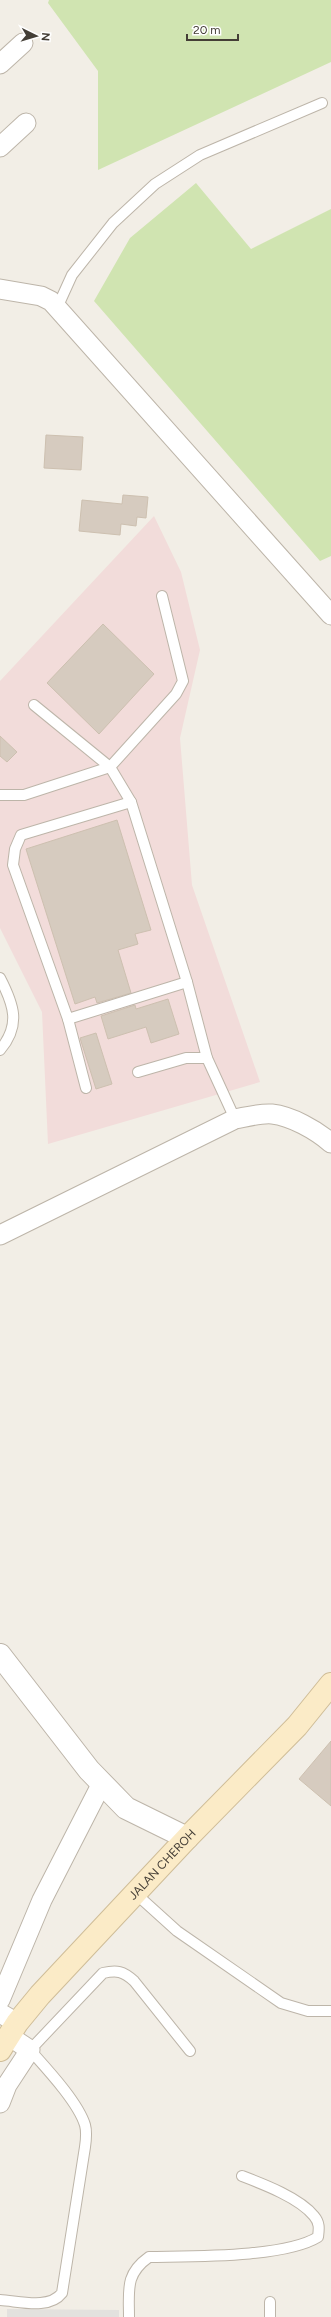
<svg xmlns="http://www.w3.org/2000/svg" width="331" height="2317" viewBox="0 0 331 2317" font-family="Figtree,sans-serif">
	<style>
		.medical { fill: #f2dcda }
		.green { fill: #d0e4b1 }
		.parking { fill: #e3e1de }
		.building { fill: #d6cbbf; stroke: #cdc0b0 }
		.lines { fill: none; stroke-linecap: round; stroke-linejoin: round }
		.service-casing { stroke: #bdb5a9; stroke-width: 12 }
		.minor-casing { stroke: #bdb5a9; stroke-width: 21 }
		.tertiary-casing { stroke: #bdb5a9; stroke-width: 24 }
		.secondary-casing { stroke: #cfbd98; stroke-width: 24 }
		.service { stroke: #fff; stroke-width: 10 }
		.minor { stroke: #fff; stroke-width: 19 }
		.tertiary { stroke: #fff; stroke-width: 22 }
		.secondary { stroke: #fbebc7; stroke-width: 22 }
		.labels { text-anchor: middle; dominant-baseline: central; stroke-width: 3; stroke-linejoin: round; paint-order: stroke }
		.street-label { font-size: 12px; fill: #443e36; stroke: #fff }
	</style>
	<rect width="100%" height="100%" fill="#f2eee6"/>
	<polygon class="medical" points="154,516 181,572 200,650 180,738 192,885 260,1082 48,1144 42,1012 0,928 0,681"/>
	<g class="green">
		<polygon points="49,0 331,0 331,62 98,170 98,71 48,3"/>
		<polygon points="196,183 251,249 331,209 331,556 320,561 94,301 130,238"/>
	</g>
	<polygon class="parking" points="7,2309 119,2310 119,2317 7,2317"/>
	<g class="building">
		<polygon points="46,435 83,437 81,470 44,468"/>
		<polygon points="123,495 148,497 146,518 137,517 136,526 121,524 120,535 79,531 82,500 122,504"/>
		<polygon points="103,624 154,674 99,734 47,683"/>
		<polygon points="0,736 17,752 7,762 0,756"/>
		<polygon points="117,820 151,930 135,934 138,944 118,950 131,993 97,1003 95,997 75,1004 26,849"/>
		<polygon points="168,999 179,1034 151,1043 146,1027 108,1039 101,1016 135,1005 136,1009"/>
		<polygon points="96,1033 112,1084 96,1089 80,1038"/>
		<polygon points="331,1741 331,1806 299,1779"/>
	</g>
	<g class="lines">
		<defs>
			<g id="service">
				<polyline points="57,308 72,275 113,223 155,184 200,155 322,103"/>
				<polyline points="162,596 183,681 176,694 110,767 131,802 187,982 207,1058 235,1119"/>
				<polyline points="34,705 110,767"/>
				<polyline points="0,795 24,795 110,767"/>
				<polyline points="131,802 21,835 15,849 13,865 68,1019 187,982"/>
				<path d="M 0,978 C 14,1005 21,1025 0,1050"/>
				<polyline points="68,1019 86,1088"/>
				<polyline points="138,1072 186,1058 207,1058"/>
				<polyline points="135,1893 177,1931 281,2003 308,2011 331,2011"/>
				<path d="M 0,2300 C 19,2301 49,2310 62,2293 L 85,2147 C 86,2140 87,2132 85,2125 C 78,2102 46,2068 30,2050 L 103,1973 C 117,1970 123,1971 134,1981 L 190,2051"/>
				<path d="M 129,2317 C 129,2290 125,2274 149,2257 C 191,2256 284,2258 318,2237 C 319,2229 320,2223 314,2216 C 300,2198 263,2184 242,2176"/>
				<polyline points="270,2317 270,2302"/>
			</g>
			<g id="minor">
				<polyline points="0,64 23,43"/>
				<polyline points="0,147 26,123"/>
				<polyline points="0,289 41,296 51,301 331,615"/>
				<path d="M 0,1235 L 235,1119 C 246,1117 260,1113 272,1114 C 291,1116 316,1130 331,1143"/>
				<polyline points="0,2000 42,1900 102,1783"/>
				<polyline points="0,2013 17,2023"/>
				<polyline points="0,2103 7,2085 30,2050 9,2036"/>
			</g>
			<polyline id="tertiary" points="0,1655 89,1770 126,1808 187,1838"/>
			<g id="secondary">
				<path id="s1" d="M 0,2050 L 17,2023 L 40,1995 L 187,1838 L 297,1726 L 331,1684"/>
			</g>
		</defs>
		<use href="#service" class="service-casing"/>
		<use href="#minor" class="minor-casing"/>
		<use href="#tertiary" class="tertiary-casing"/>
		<use href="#secondary" class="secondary-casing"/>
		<use href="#service" class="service"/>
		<use href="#minor" class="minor"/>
		<use href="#tertiary" class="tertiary"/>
		<use href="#secondary" class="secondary"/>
	</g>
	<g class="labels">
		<g class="street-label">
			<text stroke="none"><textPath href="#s1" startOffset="247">JALAN CHEROH</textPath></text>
		</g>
	</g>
	<g transform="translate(36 36) rotate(95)" stroke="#ffffff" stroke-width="3" paint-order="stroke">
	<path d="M0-3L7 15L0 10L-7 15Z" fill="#443e36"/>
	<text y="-6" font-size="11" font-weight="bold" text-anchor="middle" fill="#443e36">N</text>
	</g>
	<path d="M187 34v6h51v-6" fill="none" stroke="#443e36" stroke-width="2"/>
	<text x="193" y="34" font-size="12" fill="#443e36" stroke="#ffffff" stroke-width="3" paint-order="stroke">20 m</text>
</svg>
